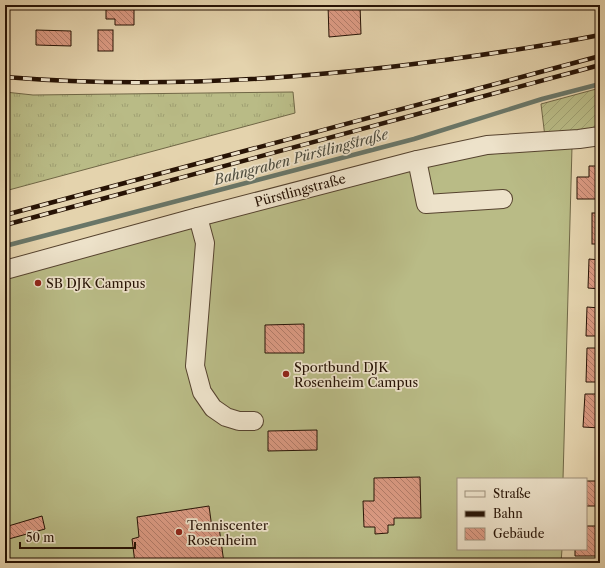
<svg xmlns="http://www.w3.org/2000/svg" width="605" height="568" viewBox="0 0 605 568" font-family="'Libre Caslon Text',serif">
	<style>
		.grass { fill: url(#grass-tufts); stroke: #706746 }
		.garden { fill: url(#garden-furrows); stroke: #706746 }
		.pitch { fill: #b9bb86; stroke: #706746 }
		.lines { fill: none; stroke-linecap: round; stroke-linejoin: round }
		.stream { stroke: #697668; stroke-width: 4.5 }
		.building { fill: url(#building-back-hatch); stroke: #271305 }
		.minor-casing { stroke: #56432f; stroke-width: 20 }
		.minor { stroke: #ede2ca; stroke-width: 18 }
		.rail-casing { stroke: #271305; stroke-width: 4.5 }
		.rail { stroke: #ede2ca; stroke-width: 3; stroke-dasharray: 9; stroke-linecap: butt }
		.poi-dot { fill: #8f2418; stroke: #ede2ca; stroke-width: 1.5 }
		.labels { text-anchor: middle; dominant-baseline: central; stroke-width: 3.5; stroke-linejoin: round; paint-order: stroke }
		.street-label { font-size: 13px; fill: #271305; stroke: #ede2ca }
		.poi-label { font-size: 13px; fill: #271305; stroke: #ede2ca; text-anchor: start }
		.water-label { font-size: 14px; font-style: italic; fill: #4e4d3f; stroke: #ede2ca }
	</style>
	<defs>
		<pattern id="grass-tufts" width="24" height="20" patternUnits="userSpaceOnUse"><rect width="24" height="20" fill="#b9bb86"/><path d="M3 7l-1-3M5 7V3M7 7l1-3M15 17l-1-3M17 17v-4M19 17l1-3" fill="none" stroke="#9fa072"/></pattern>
		<pattern id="garden-furrows" width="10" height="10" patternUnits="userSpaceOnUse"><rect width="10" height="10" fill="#b9bb86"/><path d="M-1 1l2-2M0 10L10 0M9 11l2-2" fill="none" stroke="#9fa072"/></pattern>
		<pattern id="building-back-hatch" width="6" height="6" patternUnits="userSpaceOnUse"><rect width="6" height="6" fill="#db9a83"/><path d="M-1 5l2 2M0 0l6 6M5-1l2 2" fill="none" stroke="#b27c69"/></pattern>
	</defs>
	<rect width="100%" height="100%" fill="#e4d3ad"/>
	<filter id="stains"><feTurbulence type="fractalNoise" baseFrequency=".005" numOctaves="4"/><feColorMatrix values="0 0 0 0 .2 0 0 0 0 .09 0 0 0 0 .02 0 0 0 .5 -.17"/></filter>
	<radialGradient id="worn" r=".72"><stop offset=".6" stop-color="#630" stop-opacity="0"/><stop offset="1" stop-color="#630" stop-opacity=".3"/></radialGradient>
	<polygon class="grass" points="5,92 33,95 293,92 295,113 5,191"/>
	<polygon class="garden" points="600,88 600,130 545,137 541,104"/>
	<polygon class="pitch" points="572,147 563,479 458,479 458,549 562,549 561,563 5,563 5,270 417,160"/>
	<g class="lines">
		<polyline class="stream" points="5,246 414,139 542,99 600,84"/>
	</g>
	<g class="building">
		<polygon points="106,5 134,5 134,25 115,25 115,19 106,19"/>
		<polygon points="328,5 360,5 361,34 329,37"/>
		<polygon points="36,30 71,31 71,46 36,45"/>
		<rect x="98" y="30" width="15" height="21"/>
		<polygon points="589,166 600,166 600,199 577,199 577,177 589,177"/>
		<rect x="592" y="213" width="8" height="31"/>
		<polygon points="589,259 600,260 600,289 588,288"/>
		<polygon points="587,307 600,308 600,336 586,336"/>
		<polygon points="304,324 304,353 265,353 265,325"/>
		<polygon points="587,348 600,348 600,382 586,382"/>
		<polygon points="585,394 600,394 600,428 583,427"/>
		<polygon points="317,430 317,450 268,451 268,431"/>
		<polygon points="420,477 421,518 394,518 394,525 388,525 388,533 375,534 375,527 364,527 363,501 374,501 374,478"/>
		<rect x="586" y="481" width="14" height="25"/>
		<polygon points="209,506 212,528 219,527 224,563 135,563 132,539 139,537 137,517"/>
		<polygon points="42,516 45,529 5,540 5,527"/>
		<polygon points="586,526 600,526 600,556 575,556 575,549 586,549"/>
	</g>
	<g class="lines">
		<defs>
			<g id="minor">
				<polyline points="417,160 426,204 503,199"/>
				<polyline points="198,217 205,243 195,366 202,392 213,408 226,417 239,421 254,421"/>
				<polyline points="5,270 198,217 417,160 487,145 579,139 600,136"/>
			</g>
		</defs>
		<use href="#minor" class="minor-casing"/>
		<use href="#minor" class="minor"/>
		<defs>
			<g id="rail">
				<path d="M 5,77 C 152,89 299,80 445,60 C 497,53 549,45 600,35"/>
				<polyline points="5,215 600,56"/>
				<polyline points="5,225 600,65"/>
			</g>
		</defs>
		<use href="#rail" class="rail-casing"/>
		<use href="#rail" class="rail"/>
	</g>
	<g class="poi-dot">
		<circle cx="38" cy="283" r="4"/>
		<circle cx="286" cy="374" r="4"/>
		<circle cx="179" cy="532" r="4"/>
	</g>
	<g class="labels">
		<g class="street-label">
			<text transform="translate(300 190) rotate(-15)">Pürstlingstraße</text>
		</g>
		<g class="poi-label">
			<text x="46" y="283">SB DJK Campus</text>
			<text x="294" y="367">Sportbund DJK<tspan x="294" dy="15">Rosenheim Campus</tspan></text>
			<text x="187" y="525">Tenniscenter<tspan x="187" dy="15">Rosenheim</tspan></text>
		</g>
		<g class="water-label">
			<text transform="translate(301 157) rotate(-15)">Bahngraben Pürstlingstraße</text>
		</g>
	</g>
	<rect width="605" height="568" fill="none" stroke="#e4d3ad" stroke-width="20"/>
	<rect x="6" y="6" width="593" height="556" fill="none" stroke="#271305" stroke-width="2"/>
	<rect x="10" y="10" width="585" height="548" fill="none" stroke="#271305"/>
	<rect x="457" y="478" width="130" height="72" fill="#ede2ca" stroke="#9e8f7b"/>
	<rect x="465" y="491" width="20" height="6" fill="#ede2ca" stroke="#9e8f7b"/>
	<text x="493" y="498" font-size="12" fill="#271305">Straße</text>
	<rect x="465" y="511" width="20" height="6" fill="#271305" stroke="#9e8f7b"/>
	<text x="493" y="518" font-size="12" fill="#271305">Bahn</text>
	<rect x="465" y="528" width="20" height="12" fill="url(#building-back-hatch)" stroke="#9e8f7b"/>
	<text x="493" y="538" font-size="12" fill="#271305">Gebäude</text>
	<path d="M20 542v6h115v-6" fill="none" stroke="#271305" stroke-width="2"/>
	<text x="26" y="542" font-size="12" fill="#271305" stroke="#ede2ca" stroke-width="3" paint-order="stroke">50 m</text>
	<rect width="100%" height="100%" filter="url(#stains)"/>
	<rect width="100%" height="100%" fill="url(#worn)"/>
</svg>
